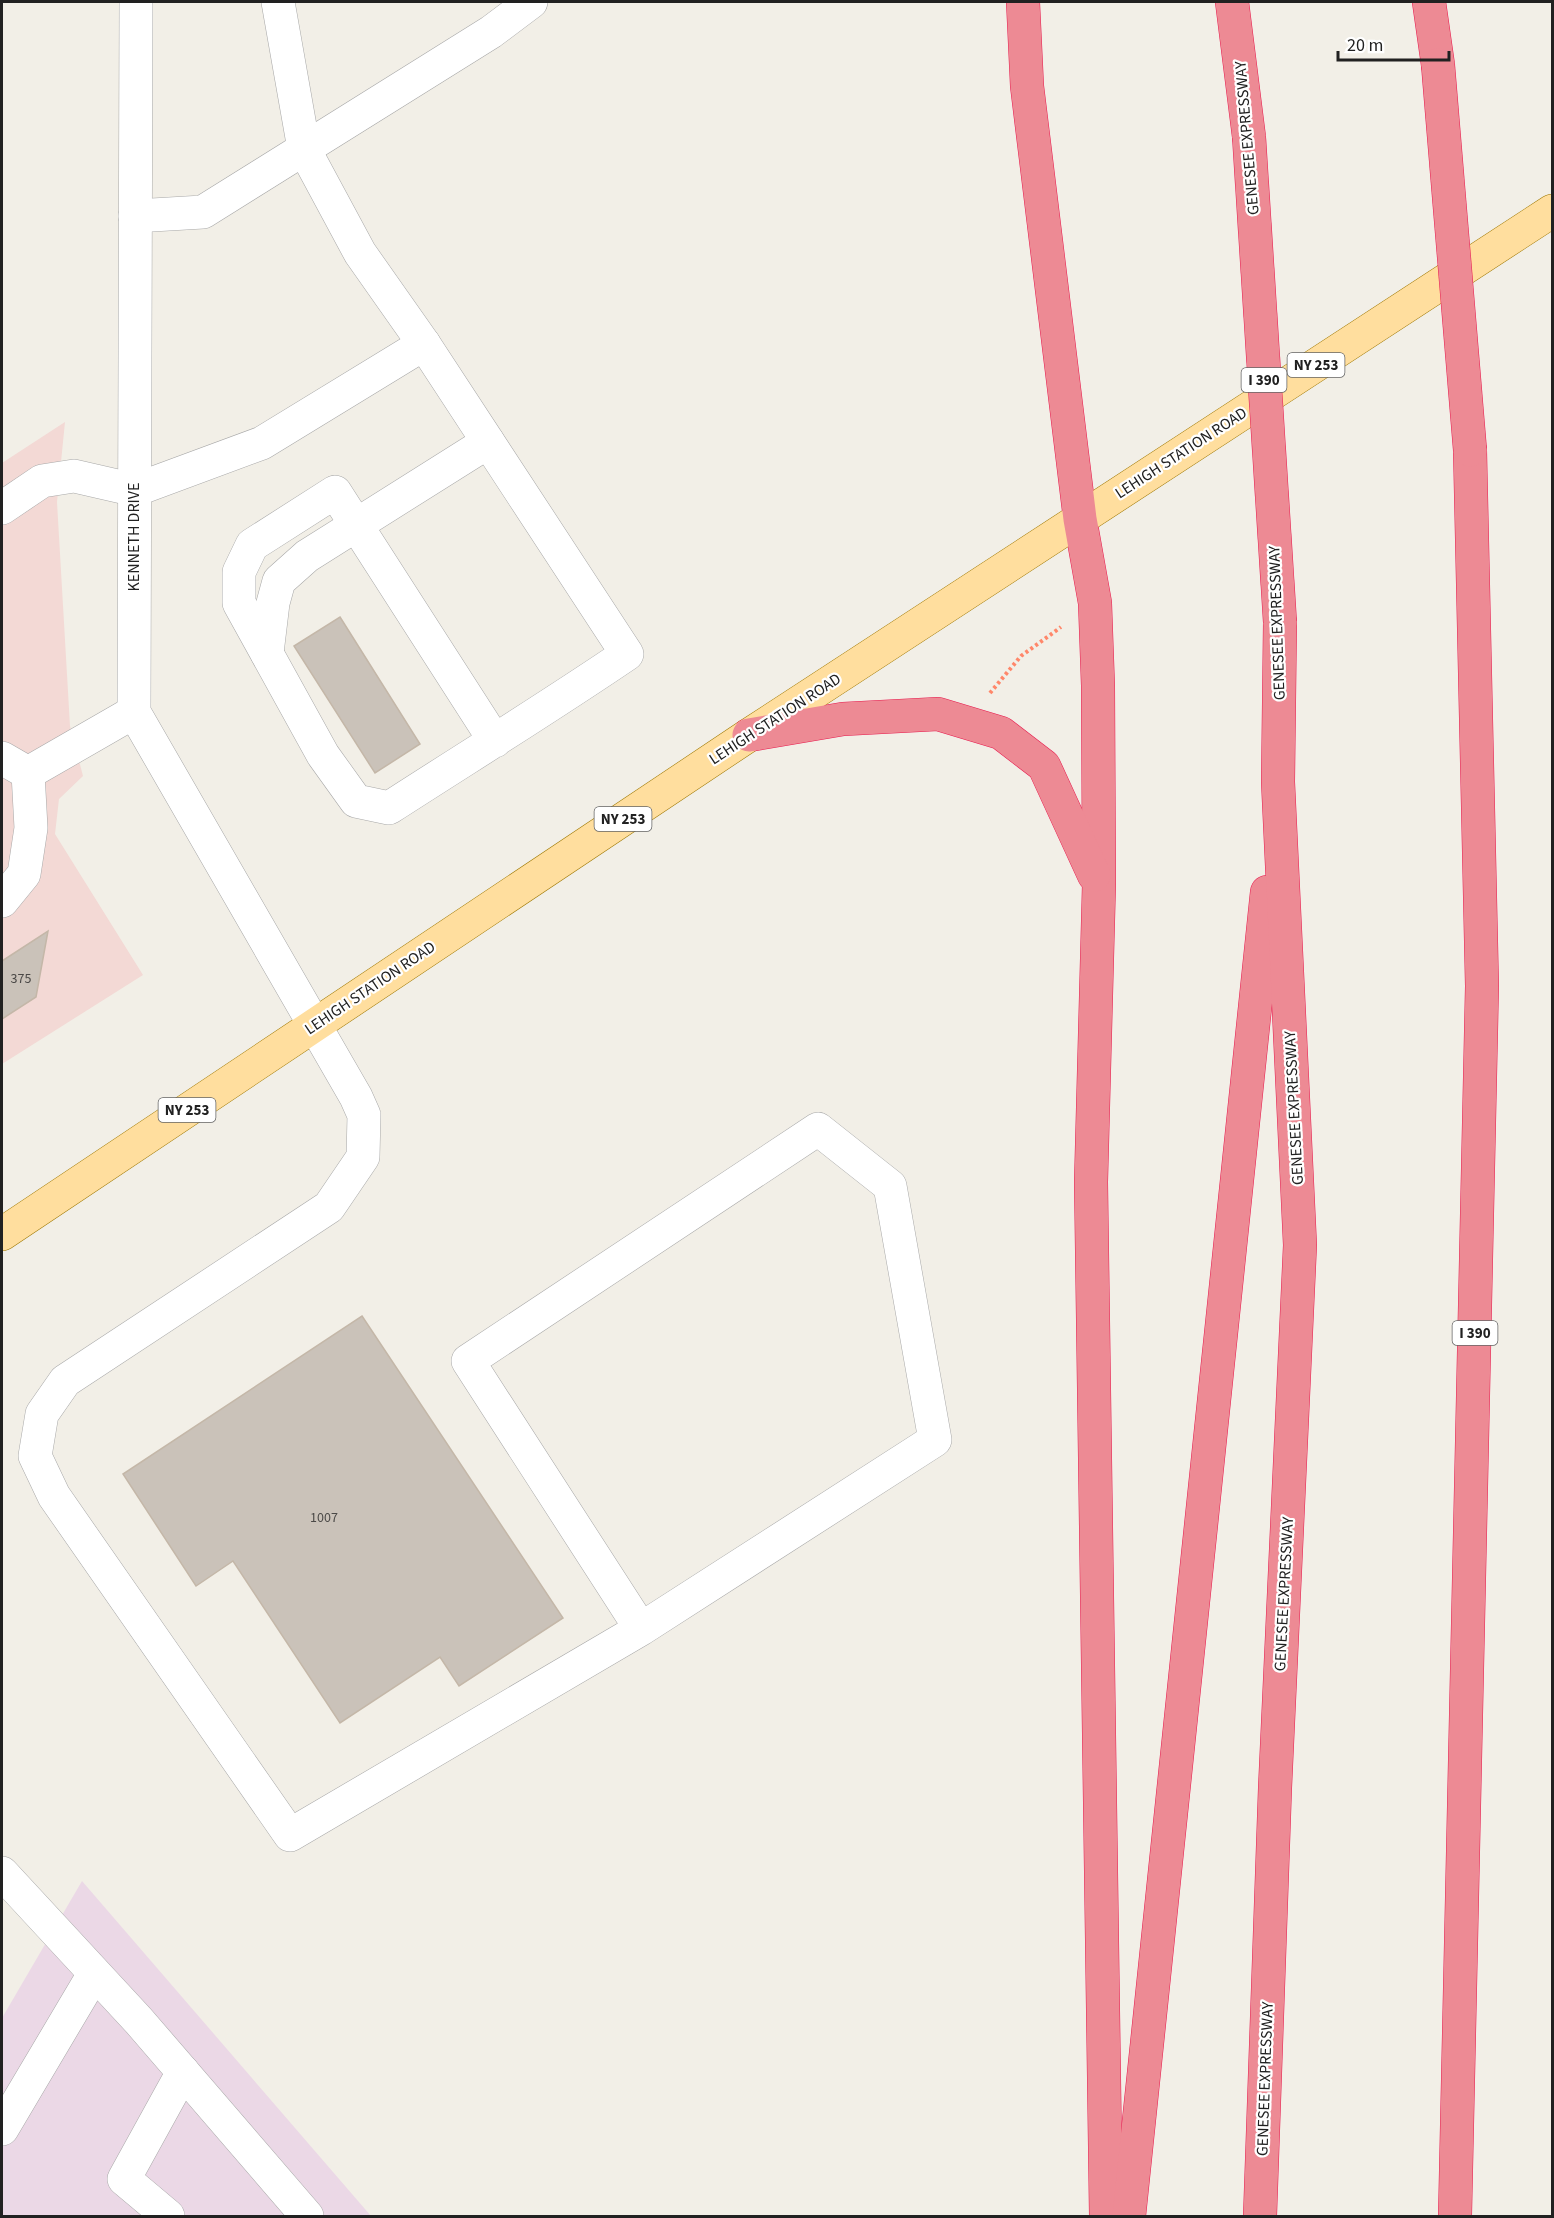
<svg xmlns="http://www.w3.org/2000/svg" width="1554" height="2218" viewBox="0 0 1554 2218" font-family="'Source Sans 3',sans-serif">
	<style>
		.commercial { fill: #f3d9d5 }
		.industrial { fill: #ebd8e6 }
		.building { fill: #cac2b9; stroke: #c4b7a8; stroke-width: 1.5 }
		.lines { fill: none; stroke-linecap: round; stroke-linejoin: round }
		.minor-casing { stroke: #a8a8a8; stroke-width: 34 }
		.major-casing { stroke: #9d7700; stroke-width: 34 }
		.highway-casing { stroke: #e71c4f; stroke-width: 34 }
		.path { stroke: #ff876a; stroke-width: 4; stroke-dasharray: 3 3; stroke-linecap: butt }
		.minor { stroke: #fff; stroke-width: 33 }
		.major { stroke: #ffde9e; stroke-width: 33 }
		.highway { stroke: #ed8a94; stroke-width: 33 }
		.highway-bridge-casing { stroke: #e71c4f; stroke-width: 34; stroke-linecap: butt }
		.highway-bridge { stroke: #ed8a94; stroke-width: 33 }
		.labels { text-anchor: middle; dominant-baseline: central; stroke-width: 4.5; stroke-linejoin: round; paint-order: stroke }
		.number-label { font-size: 14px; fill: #4b4947 }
		.shield { fill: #fff; stroke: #646464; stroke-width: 1.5 }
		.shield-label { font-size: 15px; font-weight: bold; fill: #212121 }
		.street-label { font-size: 16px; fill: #212121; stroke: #fff }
	</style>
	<rect width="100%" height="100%" fill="#f2efe7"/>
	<polygon class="commercial" points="65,422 57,502 70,726 83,776 59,799 55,834 143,975 2,1064 2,463"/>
	<polygon class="industrial" points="82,1881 371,2216 2,2216 2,2018"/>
	<g class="building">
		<polygon points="340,617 420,744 375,773 294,646"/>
		<polygon points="48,931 36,997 2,1019 2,961"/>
		<polygon points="362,1316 563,1618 459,1686 440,1657 340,1723 233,1561 196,1586 123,1474"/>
	</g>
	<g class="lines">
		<defs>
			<g id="minor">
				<polyline points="136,2 134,712 356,1097 364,1115 363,1157 329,1207 65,1381 42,1414 35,1456 54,1496 290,1835 641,1629 468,1361 818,1129 890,1186 935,1440 641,1629"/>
				<polyline points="278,2 304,149 360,253 424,344"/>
				<polyline points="135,216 203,212 491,32 531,2"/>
				<path d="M 2,508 L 42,481 L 74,476 L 135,490 L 262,443 L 424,344 L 627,654 C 549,707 468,757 389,808 L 356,801 L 323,755 L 239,603 L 239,572 L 252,545 L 335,492 L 495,741"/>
				<polyline points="267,653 273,603 279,581 307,556 488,442"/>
				<polyline points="2,758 28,773"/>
				<polyline points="2,901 24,874 31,828 28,773 134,712"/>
				<polyline points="2,1873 139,2021 307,2216"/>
				<polyline points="2,2129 94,1974"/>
				<polyline points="168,2216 124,2179 183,2072"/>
			</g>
			<polyline id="major" points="2,1234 749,735 1552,211"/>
			<g id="highway">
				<polyline points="1023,2 1027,86 1080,519 1095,603 1098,686 1099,884 1091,1182 1106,2216"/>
				<polyline points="1232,2 1249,137"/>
				<polyline points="1429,2 1438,65"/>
				<polyline points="749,735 843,719 938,714 1001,733 1044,766 1094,875"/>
				<polyline points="1129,2216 1267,892"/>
				<polyline points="1260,2216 1275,1788 1300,1245 1278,782 1280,622"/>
				<polyline points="1455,2216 1482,986 1470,450"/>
			</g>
		</defs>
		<use href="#minor" class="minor-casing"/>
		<use href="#major" class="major-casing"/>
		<use href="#highway" class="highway-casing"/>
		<polyline class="path" points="990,693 1021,656 1061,627"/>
		<use href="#minor" class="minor"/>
		<use href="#major" class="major"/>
		<use href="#highway" class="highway"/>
		<defs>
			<g id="highway-bridge">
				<polyline points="1438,65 1470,450"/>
				<polyline points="1249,137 1280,622"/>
			</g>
		</defs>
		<use href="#highway-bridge" class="highway-bridge-casing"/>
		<use href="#highway-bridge" class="highway-bridge"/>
	</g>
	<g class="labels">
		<g class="number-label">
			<text x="21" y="979">375</text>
			<text x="324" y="1518">1007</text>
		</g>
		<g class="shield">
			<rect x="1287.5" y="353" width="57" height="24" rx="4.5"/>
			<rect x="1241.5" y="368" width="45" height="24" rx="4.5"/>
			<rect x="594.5" y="807" width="57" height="24" rx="4.5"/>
			<rect x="158.5" y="1098" width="57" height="24" rx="4.5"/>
			<rect x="1452.5" y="1321" width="45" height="24" rx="4.5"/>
		</g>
		<g class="shield-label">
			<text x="1316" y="365">NY 253</text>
			<text x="1264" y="380">I 390</text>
			<text x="623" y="819">NY 253</text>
			<text x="187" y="1110">NY 253</text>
			<text x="1475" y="1333">I 390</text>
		</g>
		<g class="street-label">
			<text transform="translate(1247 138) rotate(-95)">GENESEE EXPRESSWAY</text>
			<text transform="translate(1181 453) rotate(-33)">LEHIGH STATION ROAD</text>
			<text transform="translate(134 537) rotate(-90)">KENNETH DRIVE</text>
			<text transform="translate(1277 623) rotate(-92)">GENESEE EXPRESSWAY</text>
			<text transform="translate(775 719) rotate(-33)">LEHIGH STATION ROAD</text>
			<text transform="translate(370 988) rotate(-34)">LEHIGH STATION ROAD</text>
			<text transform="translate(1294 1108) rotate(-93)">GENESEE EXPRESSWAY</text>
			<text transform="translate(1284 1594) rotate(-87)">GENESEE EXPRESSWAY</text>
			<text transform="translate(1265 2079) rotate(-88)">GENESEE EXPRESSWAY</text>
		</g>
	</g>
	<rect width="1554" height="2218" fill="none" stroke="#212121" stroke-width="6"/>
	<path d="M1338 51v9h111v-9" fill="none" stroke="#212121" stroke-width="3"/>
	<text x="1347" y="51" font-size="18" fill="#212121" stroke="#ffffff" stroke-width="4.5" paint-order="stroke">20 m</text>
</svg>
